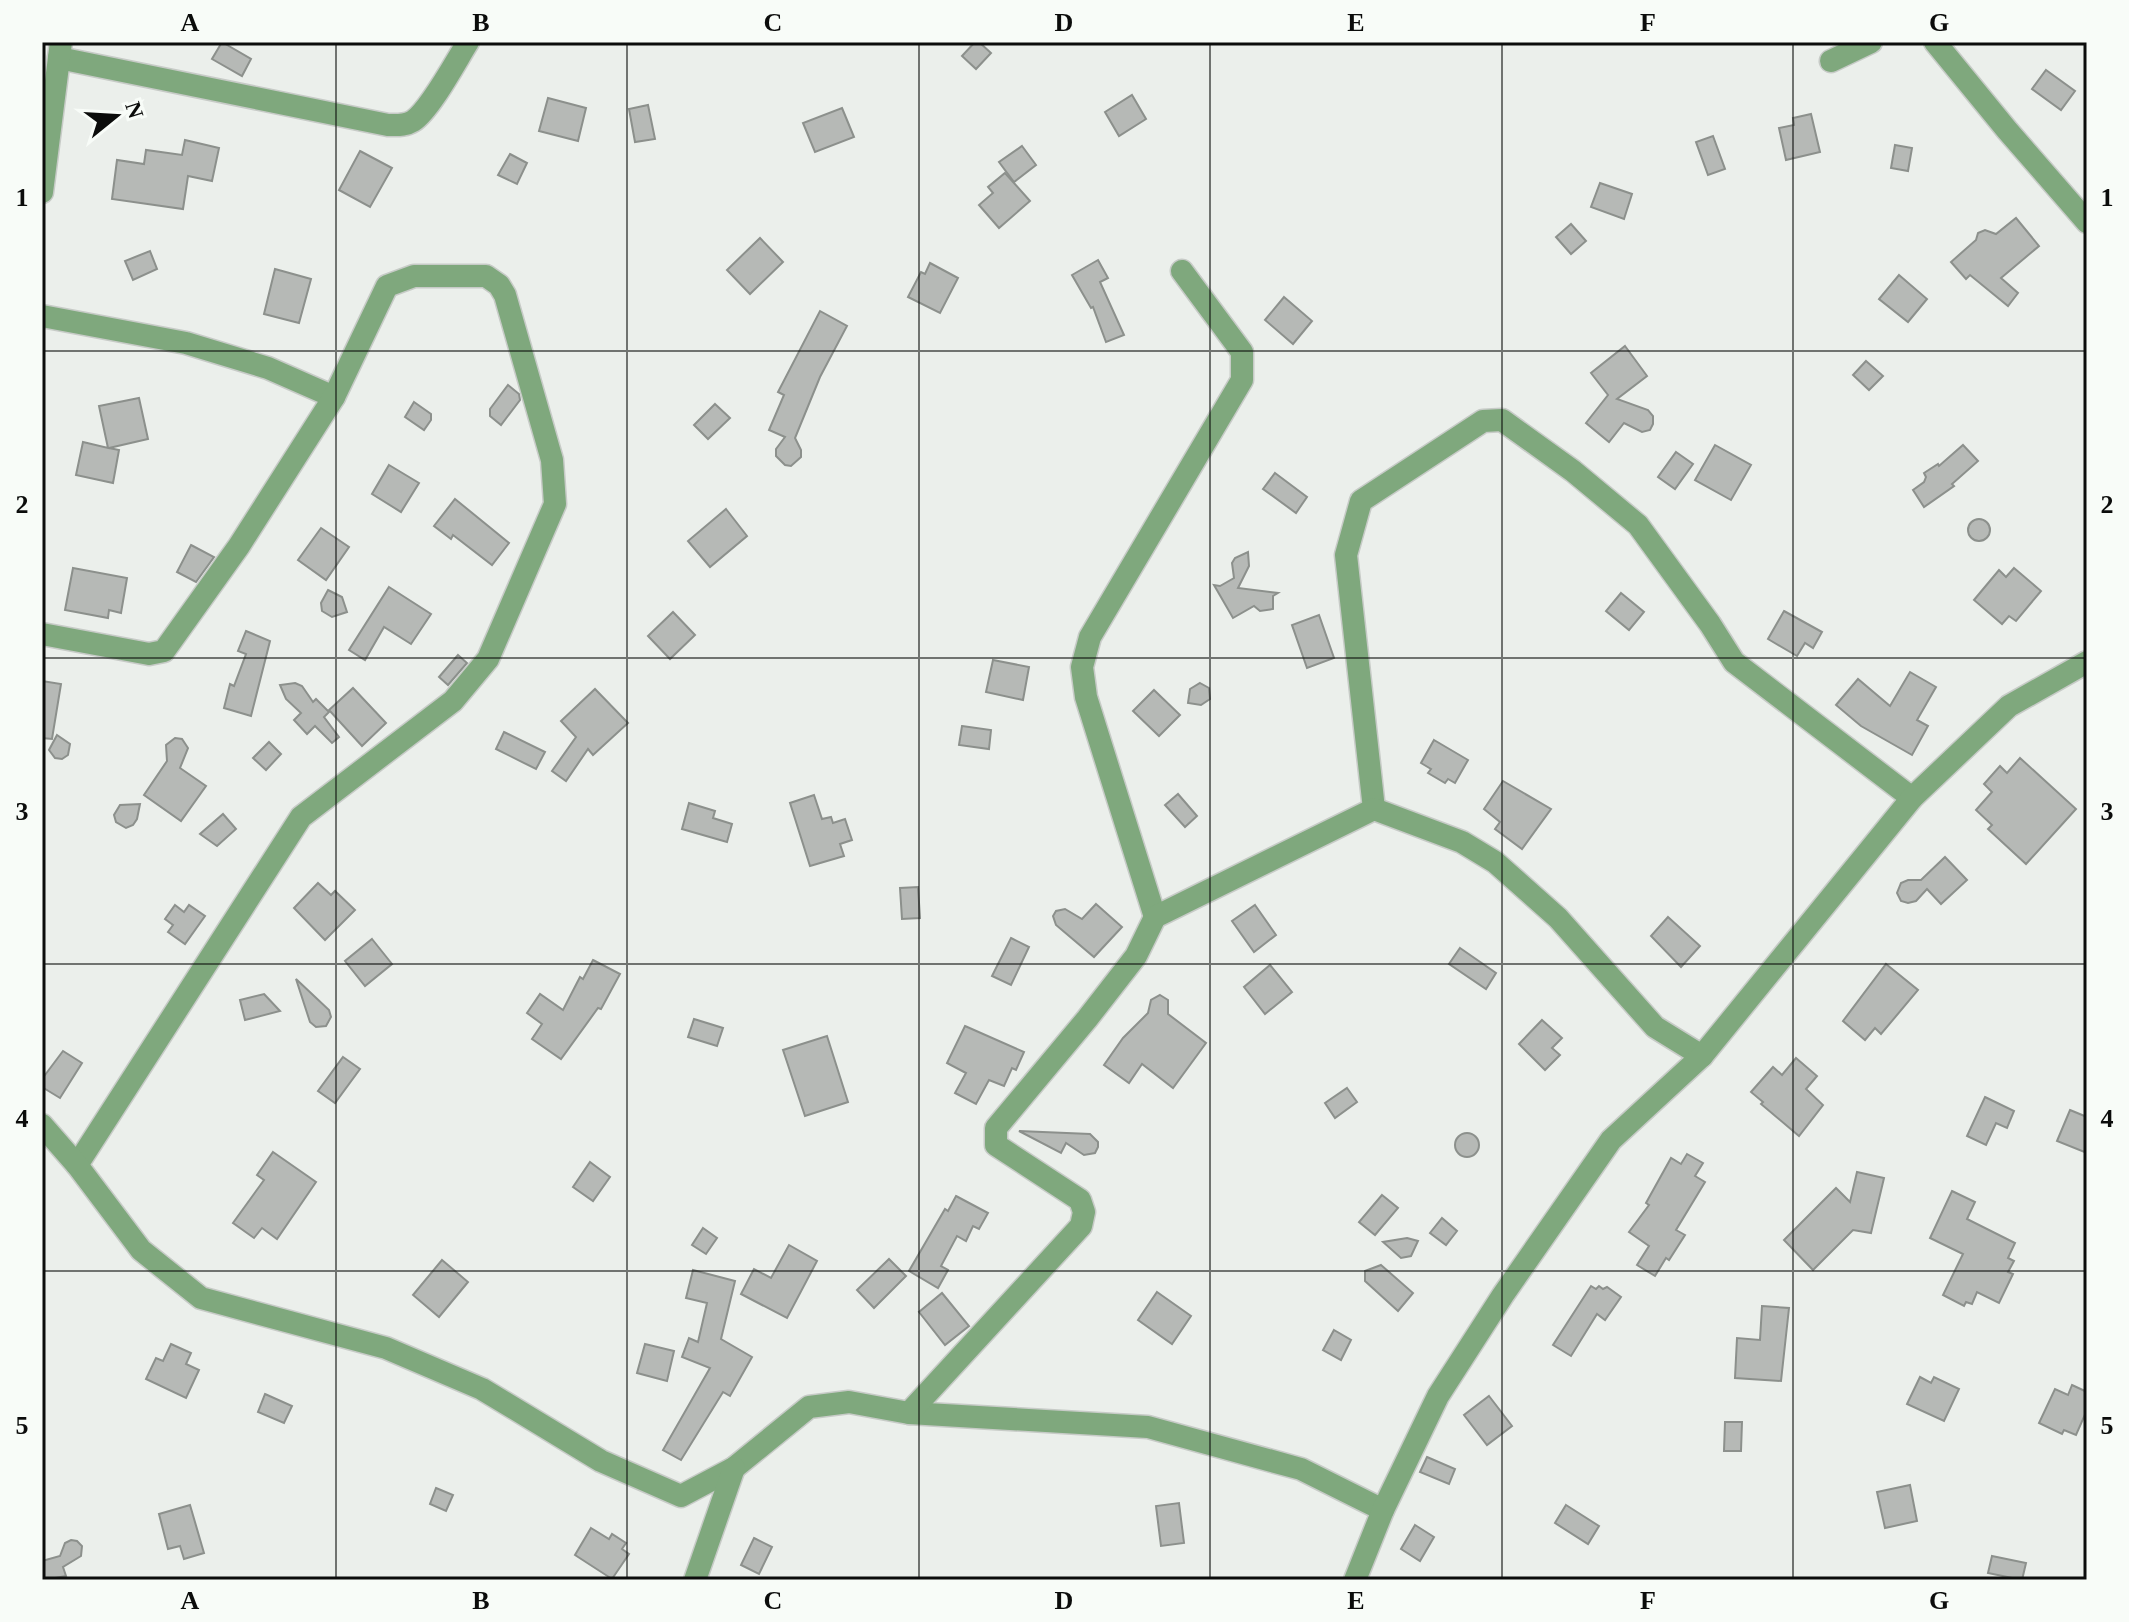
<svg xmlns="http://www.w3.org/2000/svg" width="2129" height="1622" viewBox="0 0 2129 1622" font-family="Georgia,serif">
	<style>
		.building { fill: #b6b9b6; stroke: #8c908c; stroke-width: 2 }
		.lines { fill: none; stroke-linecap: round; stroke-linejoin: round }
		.street-casing { stroke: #c7cbc7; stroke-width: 25 }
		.street { stroke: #7fa87d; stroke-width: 22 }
		.grid { fill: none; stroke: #0b0c0b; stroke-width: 2; stroke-opacity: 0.55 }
		.neatline { fill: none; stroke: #0b0c0b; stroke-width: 3 }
		.grid-label { font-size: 26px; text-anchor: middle; font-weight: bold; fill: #0b0c0b }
	</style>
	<rect width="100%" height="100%" fill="#ebefeb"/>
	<g class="building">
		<polygon points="222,42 251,59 242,76 212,59"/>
		<polygon points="975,42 979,42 991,53 976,69 962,56"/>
		<polygon points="2046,70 2075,91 2061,110 2032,89"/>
		<polygon points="1132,95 1146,119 1119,136 1105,112"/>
		<polygon points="548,98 586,108 578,141 539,131"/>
		<polygon points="648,105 655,139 635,142 629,109"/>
		<polygon points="842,108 854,137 815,152 803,123"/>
		<polygon points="1811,114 1820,152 1786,160 1779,128 1794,125 1793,118"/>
		<polygon points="1713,136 1725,169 1708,175 1696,142"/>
		<polygon points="185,140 219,148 212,181 188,176 183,209 112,199 117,160 144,164 146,150 182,155"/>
		<polygon points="1895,145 1912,148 1908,171 1891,168"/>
		<polygon points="1022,146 1036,165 1014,182 999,162"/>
		<polygon points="360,151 392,168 370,207 339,190"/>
		<polygon points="510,154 527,163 517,184 498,175"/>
		<polygon points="1005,173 1030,201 999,228 979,205 993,193 988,187"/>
		<polygon points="1600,183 1632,194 1624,219 1591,207"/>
		<polygon points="2016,218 2039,246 2001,278 2018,293 2008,306 1970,275 1966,279 1951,262 1976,240 1978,233 1985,230 1996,234"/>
		<polygon points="1571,224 1586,241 1571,254 1556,237"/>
		<polygon points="760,238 783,262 750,294 727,270"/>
		<polygon points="150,251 157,269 133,280 125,261"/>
		<polygon points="1098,260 1108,278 1100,282 1124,335 1106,342 1093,307 1091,308 1072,275"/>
		<polygon points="930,263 958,278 940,313 908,297 921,272 925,274"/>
		<polygon points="275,269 311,279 299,323 264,314"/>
		<polygon points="1899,275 1927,299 1908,322 1879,299"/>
		<polygon points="1284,297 1312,321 1293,344 1265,320"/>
		<polygon points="820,311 847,326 820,377 795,438 801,450 801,457 791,466 785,465 776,456 776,449 785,437 769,430 784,395 778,392"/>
		<polygon points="1625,346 1647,376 1617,399 1648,410 1653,416 1653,424 1650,430 1642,432 1624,423 1609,442 1586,423 1608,395 1591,373"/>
		<polygon points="1866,361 1883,376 1869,390 1853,375"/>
		<polygon points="508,385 519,394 520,400 501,425 490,416 490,409"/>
		<polygon points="139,398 148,439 109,448 119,450 113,483 76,475 83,442 108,448 99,406"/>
		<polygon points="414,402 431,414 431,420 424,430 405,417"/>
		<polygon points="715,404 730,418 708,439 694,425"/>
		<polygon points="1715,445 1751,465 1731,500 1695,480"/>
		<polygon points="1963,445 1978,461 1952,484 1954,486 1924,507 1913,490 1924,482 1926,477 1924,473 1938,464 1939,466"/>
		<polygon points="1676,452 1693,464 1675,489 1658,477"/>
		<polygon points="389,465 419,483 401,512 372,494"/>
		<polygon points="1275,473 1307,497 1296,513 1263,489"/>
		<polygon points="455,499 509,543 492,565 453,535 451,539 434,526"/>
		<polygon points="726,509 747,536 710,567 688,541"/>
		<circle cx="1979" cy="530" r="11"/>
		<polygon points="321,528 349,547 326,580 298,560"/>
		<polygon points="191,545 214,557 196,582 177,572"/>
		<polygon points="1248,552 1249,566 1238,588 1278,593 1273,596 1273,609 1260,611 1254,606 1233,618 1214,585 1220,586 1234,578 1232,563 1235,558"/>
		<polygon points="73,568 127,578 121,613 109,610 108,618 65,610"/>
		<polygon points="2014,568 2041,591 2016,621 2009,616 2002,624 1974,600 1999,570 2006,577"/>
		<polygon points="389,587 431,614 411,644 384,627 365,660 349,650"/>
		<polygon points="328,590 342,597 347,612 332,617 322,611 321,603"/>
		<polygon points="1621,593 1644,612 1629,630 1606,611"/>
		<polygon points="1784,611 1822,632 1813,648 1805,643 1797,656 1768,639"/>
		<polygon points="673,612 695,635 670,659 648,636"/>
		<polygon points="1319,615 1334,658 1307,668 1292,625"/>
		<polygon points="246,631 270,641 251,716 224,708 230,684 234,686 246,654 238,651"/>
		<polygon points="458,655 467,663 448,685 439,677"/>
		<polygon points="993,660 1029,667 1023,700 986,692"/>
		<polygon points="1910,672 1936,687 1917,720 1928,726 1912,755 1861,726 1836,705 1858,679 1890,706"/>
		<polygon points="42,681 61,684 52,739 42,738"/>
		<polygon points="295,683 302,686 313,702 316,699 329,712 324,717 339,737 332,743 315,726 307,734 294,720 301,713 286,699 280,685"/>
		<polygon points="1200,683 1209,688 1210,699 1201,705 1188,703 1190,689"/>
		<polygon points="353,688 386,723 362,746 329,710"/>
		<polygon points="595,689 628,723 593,755 588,749 566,781 552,771 576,737 561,721"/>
		<polygon points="1154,690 1180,715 1159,736 1133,711"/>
		<polygon points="962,726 991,730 989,749 959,745"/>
		<polygon points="504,732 545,752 536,769 496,749"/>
		<polygon points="57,735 70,744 68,755 62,759 55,758 49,750"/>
		<polygon points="175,738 182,739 188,748 180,768 206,786 181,821 144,795 167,761 166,745"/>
		<polygon points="1434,740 1468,760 1455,783 1448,779 1445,783 1428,773 1431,769 1421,763"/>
		<polygon points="269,742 281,754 266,770 253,758"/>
		<polygon points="2020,758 2076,809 2026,864 1988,829 1992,825 1976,810 1992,792 1984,784 2000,766 2007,773"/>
		<polygon points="1503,781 1551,809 1522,849 1495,829 1500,822 1484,809"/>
		<polygon points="1178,794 1197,816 1185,827 1165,805"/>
		<polygon points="814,795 822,819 831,817 833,823 845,819 852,840 840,844 844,856 810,866 790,803"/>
		<polygon points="689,803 715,811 713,818 732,824 727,842 682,829"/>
		<polygon points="140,804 137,819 133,825 126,828 116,822 114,815 120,805"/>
		<polygon points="223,814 236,829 217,846 200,834"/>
		<polygon points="1945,857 1967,880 1941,904 1927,889 1916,901 1908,903 1901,901 1897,893 1901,883 1908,880 1921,880"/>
		<polygon points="318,883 331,895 335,891 355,910 325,940 294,908"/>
		<polygon points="918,887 920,918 902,919 900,888"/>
		<polygon points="1096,904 1122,927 1094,957 1056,925 1053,916 1056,911 1065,909 1082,919"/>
		<polygon points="175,905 184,912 189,905 205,916 185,944 168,932 173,925 165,919"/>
		<polygon points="1255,905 1276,935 1254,952 1232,921"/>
		<polygon points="1668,917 1700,946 1681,967 1651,936"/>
		<polygon points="1011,938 1029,947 1011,985 992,976"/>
		<polygon points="372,939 392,964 365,986 345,961"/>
		<polygon points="1460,948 1496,973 1486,989 1449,964"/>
		<polygon points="593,960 620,974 601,1009 598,1008 561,1059 532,1039 542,1024 527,1013 540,994 563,1010 580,977 583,979"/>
		<polygon points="1886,964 1918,990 1881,1034 1875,1028 1865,1040 1843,1021"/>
		<polygon points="1270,965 1292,992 1265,1014 1244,987"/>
		<polygon points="296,979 329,1010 331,1017 326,1026 316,1027 310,1022"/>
		<polygon points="264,994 280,1011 245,1020 240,1000"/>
		<polygon points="1160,995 1168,1000 1168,1014 1206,1043 1173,1088 1142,1064 1129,1083 1104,1065 1123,1038 1148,1013 1151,1000"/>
		<polygon points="694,1019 723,1028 717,1046 688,1037"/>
		<polygon points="1542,1020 1562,1038 1552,1048 1560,1055 1545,1070 1519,1044"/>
		<polygon points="965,1026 1024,1052 1016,1070 1012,1068 1004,1086 989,1080 976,1104 955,1093 966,1073 947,1063"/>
		<polygon points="827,1036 848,1102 805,1116 783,1050"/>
		<polygon points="63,1051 82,1063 60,1098 42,1087 42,1079"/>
		<polygon points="343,1057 360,1069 335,1103 318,1091"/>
		<polygon points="1796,1058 1817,1076 1806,1089 1823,1105 1799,1136 1761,1104 1763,1102 1751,1092 1773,1067 1782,1075"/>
		<polygon points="1347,1088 1357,1102 1335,1118 1325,1103"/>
		<polygon points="1985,1097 2014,1111 2007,1128 1996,1123 1986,1145 1967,1136"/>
		<polygon points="2070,1110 2087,1117 2087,1153 2057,1141"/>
		<polygon points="1019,1131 1090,1134 1098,1142 1098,1147 1095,1153 1084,1155 1066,1143 1061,1153"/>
		<circle cx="1467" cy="1145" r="12"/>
		<polygon points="273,1152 316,1182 277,1239 262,1228 254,1238 233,1223 264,1180 257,1175"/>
		<polygon points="1687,1154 1703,1163 1695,1176 1705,1182 1676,1230 1685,1235 1669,1260 1666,1258 1655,1276 1637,1265 1649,1246 1629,1232 1649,1205 1646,1203 1671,1158 1681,1164"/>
		<polygon points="590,1162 610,1177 593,1201 573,1187"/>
		<polygon points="1857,1172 1884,1178 1871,1233 1853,1230 1813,1270 1784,1240 1836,1188 1850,1202"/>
		<polygon points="1952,1191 1975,1202 1967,1219 2015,1243 2008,1258 2014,1261 2008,1272 2013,1274 1999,1303 1977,1292 1972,1304 1966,1302 1964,1306 1943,1295 1963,1254 1930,1238"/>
		<polygon points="1382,1195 1398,1208 1375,1235 1359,1222"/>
		<polygon points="956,1196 988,1213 979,1229 973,1226 966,1241 957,1236 941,1266 948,1270 938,1288 909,1271 945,1209 948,1211"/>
		<polygon points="1442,1218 1457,1231 1446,1245 1430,1233"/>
		<polygon points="703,1228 717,1238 706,1254 692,1245"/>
		<polygon points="1407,1238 1418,1241 1411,1256 1401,1258 1383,1242"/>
		<polygon points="789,1245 817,1261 787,1318 741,1294 754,1269 771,1278"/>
		<polygon points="889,1259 906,1276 874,1308 857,1290"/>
		<polygon points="442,1260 468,1282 439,1317 413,1295"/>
		<polygon points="1381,1265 1413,1293 1398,1311 1365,1281 1365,1271"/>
		<polygon points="693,1270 735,1281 721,1339 752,1357 730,1396 723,1392 681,1460 663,1450 710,1368 682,1357 689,1338 698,1342 707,1303 686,1298"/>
		<polygon points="1591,1286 1596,1289 1599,1286 1603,1289 1607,1287 1621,1297 1605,1320 1597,1314 1571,1356 1553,1345"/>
		<polygon points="1157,1292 1191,1316 1172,1344 1138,1320"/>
		<polygon points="942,1293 969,1326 945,1345 919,1312"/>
		<polygon points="1762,1306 1789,1308 1781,1381 1735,1378 1737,1338 1760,1340"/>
		<polygon points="1334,1330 1351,1340 1341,1360 1323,1350"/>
		<polygon points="171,1344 191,1353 186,1364 199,1370 186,1398 146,1379 156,1358 163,1361"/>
		<polygon points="645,1344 674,1351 667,1381 637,1373"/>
		<polygon points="1920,1377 1931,1383 1934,1377 1959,1389 1944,1421 1907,1404"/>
		<polygon points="2072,1385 2087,1392 2087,1410 2076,1435 2064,1430 2062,1434 2039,1423 2055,1389 2068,1395"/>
		<polygon points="265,1394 292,1406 284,1423 258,1412"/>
		<polygon points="1489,1396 1512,1426 1487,1445 1464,1415"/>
		<polygon points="1725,1422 1742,1422 1741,1451 1724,1451"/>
		<polygon points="1427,1457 1455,1469 1449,1484 1420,1472"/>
		<polygon points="1910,1485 1917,1521 1885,1528 1877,1492"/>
		<polygon points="436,1488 453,1495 446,1511 430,1504"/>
		<polygon points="1179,1503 1184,1543 1161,1546 1156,1506"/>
		<polygon points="190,1505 204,1553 184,1559 180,1546 168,1549 159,1514"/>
		<polygon points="1566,1505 1599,1526 1588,1544 1555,1523"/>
		<polygon points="1415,1525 1434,1537 1420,1561 1401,1549"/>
		<polygon points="591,1528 609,1539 612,1534 626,1543 622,1549 629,1554 612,1579 575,1555"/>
		<polygon points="754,1538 772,1547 759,1574 741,1565"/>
		<polygon points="71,1540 77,1541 82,1546 81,1556 63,1567 66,1576 44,1580 42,1561 60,1556 65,1543"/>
		<polygon points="1992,1556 2026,1563 2022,1580 1988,1573"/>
	</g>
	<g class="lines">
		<defs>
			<g id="street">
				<polyline points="1935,42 2007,130 2087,222"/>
				<path d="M 59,58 L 388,125 C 397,125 405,126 413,121 C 430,110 456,61 468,42"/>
				<polyline points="1831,61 1871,42"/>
				<polyline points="42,192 61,42"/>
				<polyline points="42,316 186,343 268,368 334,397"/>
				<polyline points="42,634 149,654 164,651 239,546 334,397 387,286 414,276 486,276 499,285 505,295 552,460 555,504 488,659 453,701 301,817 77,1165"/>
				<polyline points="1374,809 1346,555 1361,501 1483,421 1502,420 1573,471 1638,525 1710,624 1734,662 1912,798"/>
				<polyline points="1155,917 1086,697 1082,667 1090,637 1242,380 1242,352 1182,271"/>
				<polyline points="42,1125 77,1165 141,1250 201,1298 386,1348 482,1389 601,1461 681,1496 734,1468 809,1407 849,1402 909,1413 1148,1427 1301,1469 1383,1510"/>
				<polyline points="909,1413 1081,1226 1084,1212 1080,1200 996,1145 996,1128 1087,1019 1136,956 1155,917 1374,809 1462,842 1495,862 1558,918 1655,1027 1702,1056"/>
				<polyline points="695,1580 734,1468"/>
				<polyline points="1355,1580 1383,1510 1438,1396 1503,1295 1611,1140 1702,1056 1912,798 2009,706 2087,662"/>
			</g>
		</defs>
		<use href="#street" class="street-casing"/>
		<use href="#street" class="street"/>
	</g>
	<path class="grid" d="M 336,42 L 336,1580M 627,42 L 627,1580M 919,42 L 919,1580M 1210,42 L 1210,1580M 1502,42 L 1502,1580M 1793,42 L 1793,1580M 42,351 L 2087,351M 42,658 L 2087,658M 42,964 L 2087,964M 42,1271 L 2087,1271"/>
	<rect width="2129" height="1622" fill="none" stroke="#f8fcf8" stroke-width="88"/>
	<g transform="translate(116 116) rotate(72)" stroke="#f8fcf8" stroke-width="6" paint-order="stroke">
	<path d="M0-6L14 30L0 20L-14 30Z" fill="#0b0c0b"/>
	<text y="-12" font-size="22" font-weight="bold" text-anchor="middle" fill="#0b0c0b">N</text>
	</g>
	<rect x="44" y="44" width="2041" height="1534" class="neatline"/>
	<g class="grid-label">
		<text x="190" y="31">A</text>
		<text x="481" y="31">B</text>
		<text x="773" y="31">C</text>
		<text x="1064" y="31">D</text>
		<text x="1356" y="31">E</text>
		<text x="1648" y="31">F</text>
		<text x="1939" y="31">G</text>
		<text x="22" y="206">1</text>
		<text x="2107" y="206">1</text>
		<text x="22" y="513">2</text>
		<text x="2107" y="513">2</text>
		<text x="22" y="820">3</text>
		<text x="2107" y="820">3</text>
		<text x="22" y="1127">4</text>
		<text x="2107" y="1127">4</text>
		<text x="22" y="1434">5</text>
		<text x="2107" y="1434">5</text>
		<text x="190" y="1609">A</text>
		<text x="481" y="1609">B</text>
		<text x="773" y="1609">C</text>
		<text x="1064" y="1609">D</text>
		<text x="1356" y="1609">E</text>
		<text x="1648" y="1609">F</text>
		<text x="1939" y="1609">G</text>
	</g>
</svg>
